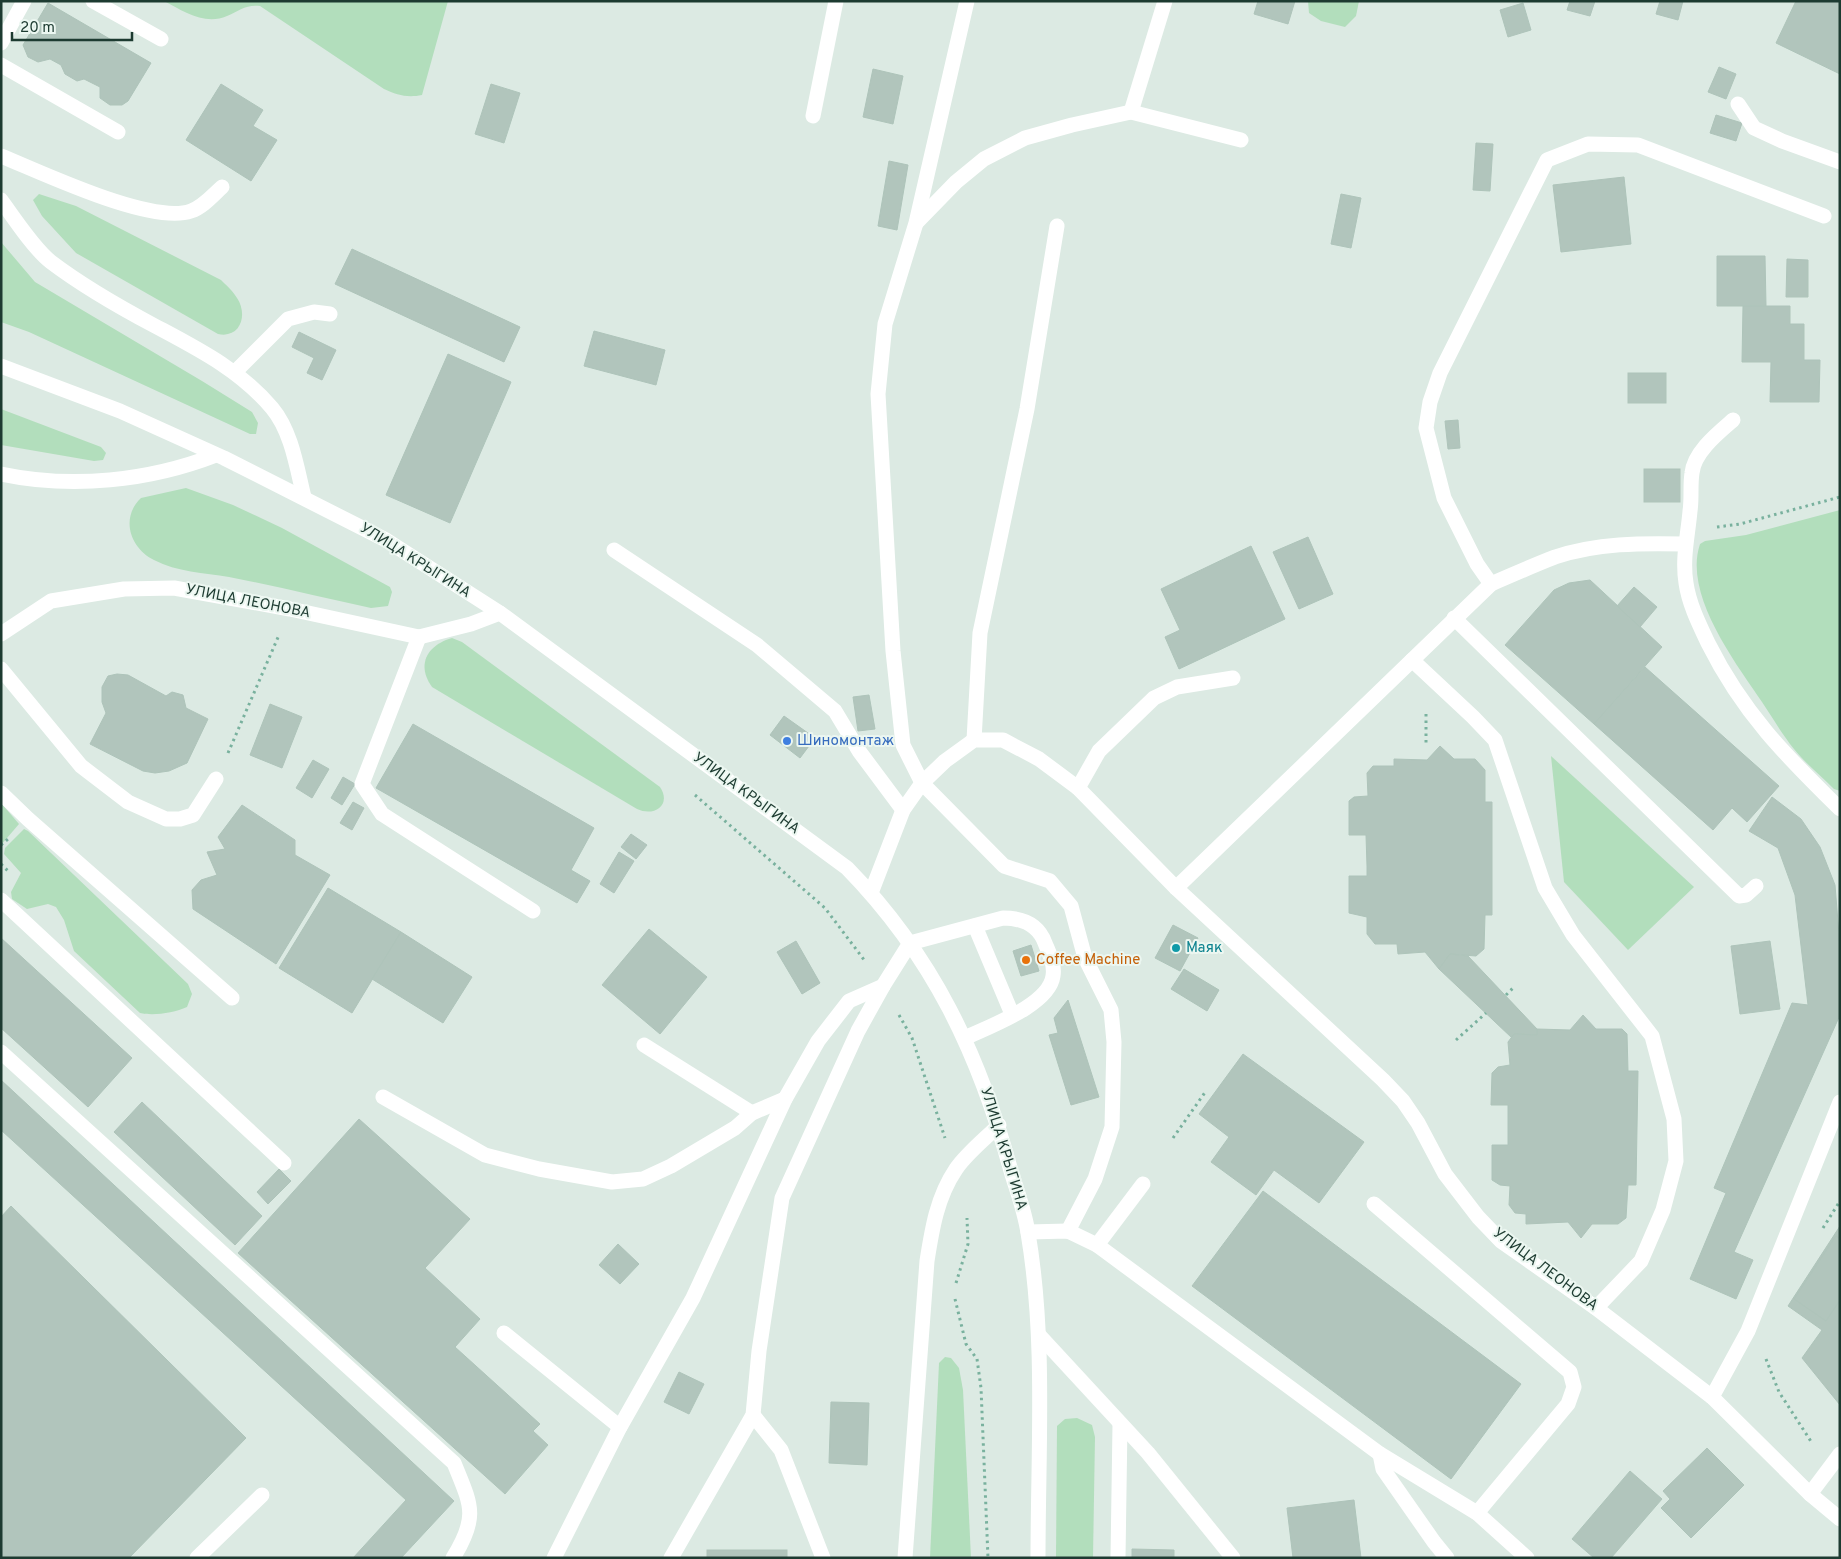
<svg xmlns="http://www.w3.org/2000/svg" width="1841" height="1559" viewBox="0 0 1841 1559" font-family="Overpass,sans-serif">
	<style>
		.green { fill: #b2debc }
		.building { fill: #b1c5bc; stroke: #aec4ba }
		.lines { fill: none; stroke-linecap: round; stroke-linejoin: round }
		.path { stroke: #79b19e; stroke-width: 3; stroke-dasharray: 2.5 4; stroke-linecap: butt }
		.service { stroke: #fff; stroke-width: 15 }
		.minor { stroke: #fff; stroke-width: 15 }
		.secondary { stroke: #fff; stroke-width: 15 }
		.shop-dot { fill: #3f7fe0; stroke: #ecf7f1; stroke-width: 2 }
		.culture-dot { fill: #0f9aa8; stroke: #ecf7f1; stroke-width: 2 }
		.food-dot { fill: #e8710a; stroke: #ecf7f1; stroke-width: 2 }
		.labels { text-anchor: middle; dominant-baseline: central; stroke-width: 4; stroke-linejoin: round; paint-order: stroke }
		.street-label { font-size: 15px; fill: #1d3b31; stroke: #ecf7f1 }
		.shop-label { font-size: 15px; fill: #366cbe; stroke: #ecf7f1; text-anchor: start }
		.culture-label { font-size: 15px; fill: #0d838f; stroke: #ecf7f1; text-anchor: start }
		.food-label { font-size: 15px; fill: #c56008; stroke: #ecf7f1; text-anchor: start }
	</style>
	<rect width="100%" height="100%" fill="#dceae3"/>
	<g class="green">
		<path d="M 164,1 L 448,1 L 422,95 C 407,98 397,95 384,89 L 260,6 C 247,4 238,11 227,16 C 205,26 183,11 164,1 Z"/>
		<polygon points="1308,1 1359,1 1356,16 1345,27 1321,21 1309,13"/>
		<path d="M 39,194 L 76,206 L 221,280 C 226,285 233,291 237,298 C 248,314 241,339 218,334 L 76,253 L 42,216 L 33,200 Z"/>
		<polygon points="1,242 35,282 202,381 252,412 258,423 256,434 250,434 29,332 1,322"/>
		<polygon points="1,409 101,447 106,453 103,460 94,461 1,445"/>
		<path d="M 186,488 L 233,505 L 282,528 L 390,587 L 392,592 L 388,606 L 371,608 C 324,598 276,586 229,577 C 204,573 177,572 154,560 C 130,548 120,518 141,498 Z"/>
		<path d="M 1840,510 L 1840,791 L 1834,789 C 1821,776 1805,763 1794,749 C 1782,734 1772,717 1762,702 C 1735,662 1683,594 1700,544 L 1705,541 L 1746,535 Z"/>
		<path d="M 452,638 L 462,642 L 660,787 C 672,805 654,817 637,809 L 432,687 C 416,665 427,645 452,638 Z"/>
		<polygon points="1551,756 1694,887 1628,950 1564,882"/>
		<polygon points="1,803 19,824 1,845"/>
		<path d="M 24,829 L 28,831 L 188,984 L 192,994 L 187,1007 C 174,1013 153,1016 140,1013 L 74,951 L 64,920 L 56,907 L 48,904 L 27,909 L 12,899 L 11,892 L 21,873 L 4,854 L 5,848 Z"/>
		<polygon points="945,1357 951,1358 959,1368 963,1390 971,1558 930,1558 939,1363"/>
		<polygon points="1077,1418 1092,1425 1095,1437 1093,1558 1056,1558 1057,1426 1065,1419"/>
	</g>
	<g class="building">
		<polygon points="1258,1 1295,1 1288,24 1254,14"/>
		<polygon points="1570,1 1595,1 1590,16 1567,10"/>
		<polygon points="1660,1 1683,1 1678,20 1656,14"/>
		<polygon points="1796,1 1840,1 1840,74 1776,43"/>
		<polygon points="48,3 151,63 128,101 122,105 110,105 100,98 100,87 84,79 77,81 65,74 61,65 50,59 38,62 28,57 23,45"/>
		<polygon points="1523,3 1531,30 1508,37 1500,10"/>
		<polygon points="1719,67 1736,74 1726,99 1708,92"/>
		<polygon points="873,69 903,76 893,124 863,117"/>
		<polygon points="221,84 263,110 253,126 277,140 251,181 186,140"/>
		<polygon points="491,84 520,93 504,143 475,134"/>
		<polygon points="1716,115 1742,123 1736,141 1710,133"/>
		<polygon points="1476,143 1493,144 1490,191 1473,190"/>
		<polygon points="889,161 908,165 897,230 878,226"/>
		<polygon points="1624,177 1631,244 1561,252 1553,185"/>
		<polygon points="1341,194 1361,198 1351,248 1331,244"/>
		<polygon points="352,249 520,327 504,362 335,284"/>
		<polygon points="1717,256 1765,256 1766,306 1717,306"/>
		<polygon points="1787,259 1808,260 1808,297 1786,297"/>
		<polygon points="1743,306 1790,306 1790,324 1804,324 1804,360 1820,360 1819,402 1770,402 1771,362 1742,362"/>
		<polygon points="594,331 665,350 656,385 584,366"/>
		<polygon points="299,332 336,350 322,380 307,373 314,358 292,347"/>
		<polygon points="448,354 511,382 450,523 386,495"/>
		<rect x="1628" y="373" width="38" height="30"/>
		<polygon points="1458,420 1460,448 1448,449 1445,421"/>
		<rect x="1644" y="469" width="36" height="33"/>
		<polygon points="1308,537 1333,594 1299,609 1273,552"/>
		<polygon points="1251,546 1285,619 1179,669 1165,637 1180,630 1161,589"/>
		<polygon points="1590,580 1662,647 1594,724 1505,645 1554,590 1569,583"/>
		<polygon points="1634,587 1657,607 1640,627 1617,606"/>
		<polygon points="1645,667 1779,786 1747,822 1732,808 1713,830 1594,724"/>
		<polygon points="117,674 128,675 166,696 172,692 183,695 186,708 208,719 187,763 169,771 155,773 143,771 90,744 106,713 102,702 102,687 108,676"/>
		<polygon points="869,695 875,729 858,731 853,697"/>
		<polygon points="270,704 302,717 282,768 250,755"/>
		<polygon points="784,716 815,738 800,758 770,735"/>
		<polygon points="413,724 594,828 571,870 590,881 577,903 376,788"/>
		<polygon points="1440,746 1454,759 1475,759 1485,770 1485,802 1492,802 1492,915 1485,915 1484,949 1476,956 1450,954 1439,969 1425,952 1398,954 1397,944 1375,944 1367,934 1367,917 1349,913 1349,876 1367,876 1367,866 1366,835 1349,835 1349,801 1354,797 1368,796 1367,773 1373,766 1394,766 1394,759 1427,760"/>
		<polygon points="313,760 329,769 312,798 296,788"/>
		<polygon points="343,777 355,784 342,805 331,798"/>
		<polygon points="1772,797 1801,819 1820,847 1835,885 1840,947 1840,1015 1734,1252 1753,1260 1736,1299 1690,1279 1726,1193 1714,1188 1792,1003 1808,1005 1795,895 1778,848 1749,831"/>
		<polygon points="353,802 364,808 352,830 340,823"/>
		<polygon points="242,805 295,840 295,855 330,875 276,964 193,909 192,890 201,880 217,875 207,852 225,849 218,837"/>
		<polygon points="631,834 647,845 636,859 621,847"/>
		<polygon points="619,852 634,861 614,893 600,884"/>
		<polygon points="328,888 401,932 352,1013 279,968"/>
		<polygon points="1173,925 1198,938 1180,971 1155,958"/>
		<polygon points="649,929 707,977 660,1034 602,985"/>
		<polygon points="401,932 472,977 443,1023 372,979"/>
		<polygon points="1,938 132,1058 88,1107 1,1028"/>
		<polygon points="796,941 820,983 802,994 777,952"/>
		<polygon points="1770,941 1780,1009 1740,1014 1731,946"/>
		<polygon points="1031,945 1039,971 1021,976 1013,951"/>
		<polygon points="1450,954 1468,956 1537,1029 1537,1035 1514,1034 1512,1038 1439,969"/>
		<polygon points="1184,969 1219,990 1207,1011 1171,989"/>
		<polygon points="1068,1000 1099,1097 1071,1105 1049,1035 1058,1033 1054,1018"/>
		<polygon points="1583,1015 1596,1029 1622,1029 1627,1034 1628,1071 1638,1071 1636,1185 1628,1185 1626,1218 1618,1224 1592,1224 1581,1238 1568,1222 1526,1224 1526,1214 1515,1213 1509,1205 1510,1186 1500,1185 1492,1180 1492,1145 1508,1145 1508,1105 1491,1105 1492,1073 1498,1067 1510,1065 1508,1042 1514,1034 1537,1035 1537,1029 1570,1030"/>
		<polygon points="1243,1054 1364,1142 1319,1203 1274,1170 1256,1195 1211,1162 1229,1137 1199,1114"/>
		<polygon points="1,1080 454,1501 401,1558 353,1558 406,1500 1,1130"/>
		<polygon points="142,1102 262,1216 235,1245 114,1132"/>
		<polygon points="359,1119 470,1219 425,1268 480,1319 455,1347 540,1424 533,1431 548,1445 505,1494 238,1253"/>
		<polygon points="279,1169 291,1181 268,1204 257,1192"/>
		<polygon points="1263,1191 1521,1384 1451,1479 1192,1286"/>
		<polygon points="11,1206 246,1438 129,1558 1,1558 1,1217"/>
		<polygon points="1840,1226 1840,1405 1802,1358 1822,1330 1788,1306"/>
		<polygon points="1836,1236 1840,1239 1840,1300 1826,1321 1794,1299"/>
		<polygon points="618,1244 639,1264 620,1284 599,1265"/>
		<polygon points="679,1372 704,1384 689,1414 664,1402"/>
		<polygon points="831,1402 869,1403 867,1465 829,1463"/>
		<polygon points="1707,1448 1744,1485 1691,1538 1661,1508 1670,1499 1663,1491"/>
		<polygon points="1630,1471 1662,1499 1611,1558 1594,1558 1572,1539"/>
		<polygon points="1354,1500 1361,1558 1293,1558 1287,1508"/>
		<polygon points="1132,1549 1174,1550 1174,1558 1132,1558"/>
		<rect x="707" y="1550" width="80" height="8"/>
	</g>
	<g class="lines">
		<g class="path">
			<polyline points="1717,527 1740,524 1840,497"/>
			<polyline points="1426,714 1426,746"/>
			<polyline points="228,753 279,635"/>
			<polyline points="695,795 825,908 865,961"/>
			<polyline points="1,845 8,839"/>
			<polyline points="1,864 10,873"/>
			<polyline points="1506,995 1515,986"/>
			<polyline points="899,1015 912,1038 945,1138"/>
			<polyline points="1456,1040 1486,1013"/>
			<polyline points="1173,1138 1206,1091"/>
			<polyline points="1823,1228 1840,1201"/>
			<polyline points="956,1283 968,1244 967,1218"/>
			<polyline points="955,1299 966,1344 977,1359 981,1388 988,1558"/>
			<polyline points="1766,1359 1779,1392 1812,1443"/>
		</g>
		<g class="service">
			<polyline points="93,1 161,39"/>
			<polyline points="967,1 916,223 885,324 878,394 893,651 903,745 922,783 1004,866 1050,881 1071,906 1085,958 1111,1010 1114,1042 1112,1127 1095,1179 1068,1231"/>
			<polyline points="1,43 24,1"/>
			<polyline points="1,65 118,132"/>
			<polyline points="1738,104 1754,128 1782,141 1840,162"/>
			<polyline points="1131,112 1165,1"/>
			<polyline points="813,116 836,1"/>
			<path d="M 1,156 C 43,173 151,225 191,211 C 203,207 213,195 222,187"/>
			<path d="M 1,200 C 13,217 35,250 51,262 C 80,284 123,309 155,326 C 198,349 240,370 272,408 C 292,432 297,469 304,497"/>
			<polyline points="917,222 956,182 984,159 1025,138 1072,125 1131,112 1241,140"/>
			<polyline points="235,372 288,319 314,312 330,314"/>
			<path d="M 1733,420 C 1718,433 1694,452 1692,473 C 1690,485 1692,498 1690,511 C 1688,535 1682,558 1686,583 C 1689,604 1699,624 1708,643 C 1743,713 1785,755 1840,809"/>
			<path d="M 1,474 C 72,489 149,481 216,455"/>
			<polyline points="614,550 757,645 835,711 859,751 903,810"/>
			<polyline points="1491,584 1477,564 1444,498 1426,428 1430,402 1440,373 1547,160 1588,144 1638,145 1824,216"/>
			<polyline points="1454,618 1739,896 1746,895 1756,886"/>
			<polyline points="1,634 51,601 124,589 174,588 290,609 419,637 471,624 500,613"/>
			<polyline points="419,637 362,784 382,814 533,911"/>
			<polyline points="1412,660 1473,717 1495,740 1545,888 1573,935 1652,1036 1674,1119 1676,1161 1663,1210 1641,1261 1596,1308"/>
			<polyline points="1,669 81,766 128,802 166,819 180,819 193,815 216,779"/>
			<polyline points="974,740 980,633 1027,409 1057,226"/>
			<polyline points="1078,788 1099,751 1154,698 1177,687 1233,678"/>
			<polyline points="1,793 28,819 232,998"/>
			<path d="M 1176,888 L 1491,584 C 1512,575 1534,565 1555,557 C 1597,543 1641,543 1685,544"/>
			<polyline points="1,900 284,1163"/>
			<polyline points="975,926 1012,1014"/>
			<polyline points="644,1045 752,1113"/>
			<path d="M 1,1052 L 454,1463 C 471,1505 479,1516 453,1558"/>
			<polyline points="383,1097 485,1155 539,1169 612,1182 643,1179 671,1166 735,1128 752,1113 785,1099"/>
			<polyline points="1374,1204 1570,1372 1574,1387 1568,1404 1477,1513"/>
			<polyline points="1028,1232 1068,1231 1097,1245 1380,1454 1477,1513 1527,1558"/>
			<polyline points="1097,1245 1143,1184"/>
			<polyline points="504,1333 620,1427"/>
			<polyline points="1039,1335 1148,1453 1233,1558"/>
			<polyline points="1712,1397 1748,1331 1840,1102"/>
			<polyline points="753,1415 781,1450 823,1558"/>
			<polyline points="1380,1454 1383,1469 1434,1542 1447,1558"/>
			<polyline points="1810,1494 1840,1454"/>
			<polyline points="197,1558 262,1495"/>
			<path d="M 554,1558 L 620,1427 L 693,1298 L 785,1099 L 818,1041 L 849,1001 L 883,986 L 910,943 L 1003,918 C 1022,918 1038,924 1045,943 C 1049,953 1055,964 1053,976 C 1049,1005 990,1026 965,1038"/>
			<polyline points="671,1558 753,1415 759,1351 782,1198 858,1031 883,986"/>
			<path d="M 905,1558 L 927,1261 C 932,1229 937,1197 956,1169 C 967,1153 985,1139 999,1125"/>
			<polyline points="1118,1558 1120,1424"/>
		</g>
		<polyline class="minor" points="871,893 903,810 922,783 945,761 974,740 1003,740 1039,759 1078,788 1176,888 1383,1080 1403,1101 1418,1123 1445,1174 1478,1217 1501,1241 1596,1308 1712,1397 1810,1494 1840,1519"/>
		<path class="secondary" d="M 1,366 L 120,411 L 224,458 L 386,540 L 500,613 L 847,868 C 933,956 979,1054 1011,1171 C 1017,1191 1025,1212 1028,1233 C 1046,1339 1038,1450 1038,1558"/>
	</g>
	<circle class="shop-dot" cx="787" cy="741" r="5"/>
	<circle class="culture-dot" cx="1176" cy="948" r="5"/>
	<circle class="food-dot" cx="1026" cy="960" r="5"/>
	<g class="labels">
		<g class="street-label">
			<text transform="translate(415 561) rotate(32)">УЛИЦА КРЫГИНА</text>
			<text transform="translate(248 602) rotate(11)">УЛИЦА ЛЕОНОВА</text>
			<text transform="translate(746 794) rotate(36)">УЛИЦА КРЫГИНА</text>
			<text transform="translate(1003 1149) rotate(73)">УЛИЦА КРЫГИНА</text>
			<text transform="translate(1545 1270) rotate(37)">УЛИЦА ЛЕОНОВА</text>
		</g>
		<g class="shop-label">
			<text x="797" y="741">Шиномонтаж</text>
		</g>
		<g class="culture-label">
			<text x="1186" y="948">Маяк</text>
		</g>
		<g class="food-label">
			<text x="1036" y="960">Coffee Machine</text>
		</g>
	</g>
	<rect width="1841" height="1559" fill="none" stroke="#1d3b31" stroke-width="5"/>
	<path d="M12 32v8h120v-8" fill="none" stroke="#1d3b31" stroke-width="2.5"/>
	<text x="20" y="32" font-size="15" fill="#1d3b31" stroke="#ecf7f1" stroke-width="4" paint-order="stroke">20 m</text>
</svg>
